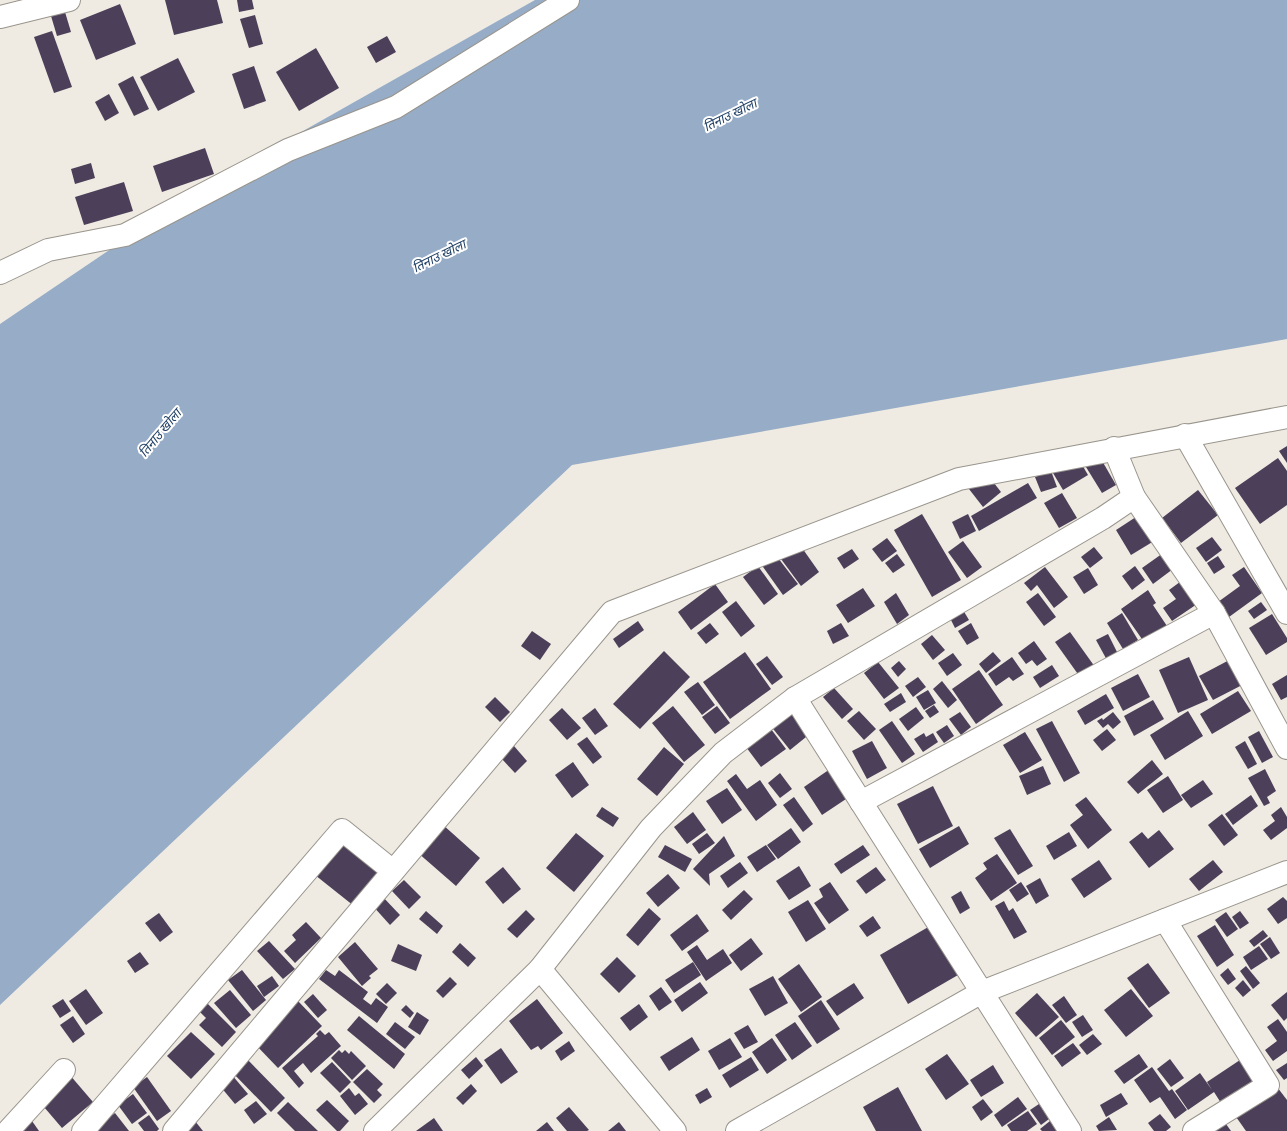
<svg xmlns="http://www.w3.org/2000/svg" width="1287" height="1131" viewBox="0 0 1287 1131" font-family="Karla,'Noto Sans Devanagari',sans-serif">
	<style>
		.water { fill: #96acc7 }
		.building { fill: #4b3f59 }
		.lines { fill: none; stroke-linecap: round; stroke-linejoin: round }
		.minor-casing { stroke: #99958d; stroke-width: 24 }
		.minor { stroke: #fff; stroke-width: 22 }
		.labels { text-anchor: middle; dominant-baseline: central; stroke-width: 4; stroke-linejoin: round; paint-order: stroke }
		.water-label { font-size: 13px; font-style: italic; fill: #214066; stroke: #fff }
	</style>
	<rect width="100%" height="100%" fill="#efebe2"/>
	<polygon class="water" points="535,0 1287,0 1287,339 572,465 0,1005 0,324 195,192"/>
	<g class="building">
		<polygon points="165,0 217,0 223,23 174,35"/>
		<polygon points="237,0 252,0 254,9 239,12"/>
		<polygon points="120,4 136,44 96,60 80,20"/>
		<polygon points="65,12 71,32 57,36 51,16"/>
		<polygon points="255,15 263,44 249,48 240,19"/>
		<polygon points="52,31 72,87 54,93 34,37"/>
		<polygon points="387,36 396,52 376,63 367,47"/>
		<polygon points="316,48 339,88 299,111 276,72"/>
		<polygon points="178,58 195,92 158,111 140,77"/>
		<polygon points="254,66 266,101 244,109 232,74"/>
		<polygon points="133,76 149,109 134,116 118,84"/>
		<polygon points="109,94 119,113 105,121 95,102"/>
		<polygon points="205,148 214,174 162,192 153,166"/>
		<polygon points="91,163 95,178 75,184 71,169"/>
		<polygon points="124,182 133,211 84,225 75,197"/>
		<polygon points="1287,446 1287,463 1279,451"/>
		<polygon points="1078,458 1088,475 1063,490 1053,473"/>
		<polygon points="1278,458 1287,471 1287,505 1260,524 1235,488"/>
		<polygon points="1101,459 1116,485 1102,493 1086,467"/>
		<polygon points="1051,471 1057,487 1041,492 1035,477"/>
		<polygon points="987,474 1001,492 983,507 969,489"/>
		<polygon points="1028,483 1037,498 979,531 971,516"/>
		<polygon points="1198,490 1218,515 1181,543 1162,518"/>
		<polygon points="1062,493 1077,518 1059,528 1044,503"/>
		<polygon points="922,514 961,580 932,597 894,530"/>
		<polygon points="968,514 976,531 960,539 952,522"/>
		<polygon points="1139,515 1154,541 1131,555 1116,530"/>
		<polygon points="1212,537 1222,550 1206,562 1196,548"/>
		<polygon points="887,538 897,551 882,562 872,549"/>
		<polygon points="963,541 982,567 967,578 948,552"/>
		<polygon points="800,545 819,572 801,586 781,559"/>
		<polygon points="1094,547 1103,558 1090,568 1081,557"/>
		<polygon points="852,549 859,559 844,569 837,558"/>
		<polygon points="1166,551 1177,566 1153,584 1142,568"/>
		<polygon points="775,554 798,584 783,595 761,564"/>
		<polygon points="897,554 905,565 893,573 885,563"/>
		<polygon points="1218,556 1225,567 1214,574 1207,563"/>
		<polygon points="758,566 778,594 764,605 743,577"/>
		<polygon points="1135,566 1145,580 1132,590 1122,576"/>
		<polygon points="1045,567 1068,597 1054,608 1037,585 1031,591 1024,583"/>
		<polygon points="1244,567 1262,593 1229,617 1218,602 1240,586 1232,575"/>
		<polygon points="1088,568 1098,585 1084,594 1073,577"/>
		<polygon points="1184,579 1200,602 1172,621 1163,608 1176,599 1169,590"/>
		<polygon points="715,584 728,602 691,630 678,612"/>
		<polygon points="863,588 875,606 848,623 836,605"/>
		<polygon points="1148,590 1156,603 1153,605 1167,626 1144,642 1121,609"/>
		<polygon points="896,593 909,615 897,624 884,602"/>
		<polygon points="1038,593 1056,617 1044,626 1026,602"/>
		<polygon points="736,601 755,626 741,637 722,612"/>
		<polygon points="1261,602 1267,610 1254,619 1248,611"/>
		<polygon points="963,610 969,620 955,628 950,618"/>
		<polygon points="1122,613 1138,640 1123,649 1107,623"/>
		<polygon points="1272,614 1287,638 1287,642 1266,655 1249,628"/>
		<polygon points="638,621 644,630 619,648 613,639"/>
		<polygon points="710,623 719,634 706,644 697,633"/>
		<polygon points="841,623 849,636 833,644 827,631"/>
		<polygon points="971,623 979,638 967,645 958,631"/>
		<polygon points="532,631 551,644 540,660 521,646"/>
		<polygon points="1070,632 1095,667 1080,677 1055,642"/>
		<polygon points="1108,634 1119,656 1108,662 1096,640"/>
		<polygon points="932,635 945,650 933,660 921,644"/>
		<polygon points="1034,641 1047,659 1037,666 1032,660 1026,664 1018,653"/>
		<polygon points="664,651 690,677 640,729 613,704"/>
		<polygon points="745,652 771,689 730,719 703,682"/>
		<polygon points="993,652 1001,661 986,673 979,664"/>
		<polygon points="953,653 962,665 947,676 938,663"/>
		<polygon points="767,656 783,677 772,685 756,664"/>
		<polygon points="1012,657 1024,674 1013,681 1009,677 996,686 988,674"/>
		<polygon points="1189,657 1208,700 1178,713 1159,670"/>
		<polygon points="1235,657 1248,682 1213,700 1199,676"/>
		<polygon points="899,661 906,669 898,677 891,668"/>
		<polygon points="878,662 899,688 884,699 864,673"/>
		<polygon points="1052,665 1059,676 1040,688 1033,677"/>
		<polygon points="979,670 1003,705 976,724 952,689"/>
		<polygon points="1138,674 1150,697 1123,711 1111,688"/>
		<polygon points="1287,675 1287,697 1281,700 1272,684"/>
		<polygon points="918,677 926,687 913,697 905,686"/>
		<polygon points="942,681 957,700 948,708 933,689"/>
		<polygon points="698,682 715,705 702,715 684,692"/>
		<polygon points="834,688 853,709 842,719 823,697"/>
		<polygon points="928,690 936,703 924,710 916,697"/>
		<polygon points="1238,691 1251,711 1212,734 1200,714"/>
		<polygon points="901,693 906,702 890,712 884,704"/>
		<polygon points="1106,694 1114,708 1085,725 1077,711"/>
		<polygon points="495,697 510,712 500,722 485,707"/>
		<polygon points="1153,700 1164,719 1134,736 1124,716"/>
		<polygon points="934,705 939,712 930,718 925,711"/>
		<polygon points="673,706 705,745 684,762 652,723"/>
		<polygon points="717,706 730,723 715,734 702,717"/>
		<polygon points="916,707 924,718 908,731 899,719"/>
		<polygon points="562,708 581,728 567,740 549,720"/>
		<polygon points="595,708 608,726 595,735 582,718"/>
		<polygon points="791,708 811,733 790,750 770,725"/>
		<polygon points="859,711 876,729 864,740 847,721"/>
		<polygon points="1188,711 1203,736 1165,760 1150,735"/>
		<polygon points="960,712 971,727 961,735 949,719"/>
		<polygon points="1113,712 1121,722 1113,729 1108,724 1103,728 1097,721 1102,718 1103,720"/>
		<polygon points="892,721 915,754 902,763 879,730"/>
		<polygon points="1052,721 1080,773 1064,782 1036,729"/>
		<polygon points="768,725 786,749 761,767 743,743"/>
		<polygon points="947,725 954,736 944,743 936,732"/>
		<polygon points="1107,729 1116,740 1102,751 1093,740"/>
		<polygon points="1259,731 1273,757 1262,763 1248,737"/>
		<polygon points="1025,732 1042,760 1020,773 1003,745"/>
		<polygon points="924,733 926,737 933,733 938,742 923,752 914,739"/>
		<polygon points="587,737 602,757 593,764 577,744"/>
		<polygon points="872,741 887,768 867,779 852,751"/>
		<polygon points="1245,741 1257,764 1248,769 1235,747"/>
		<polygon points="514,746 527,761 515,773 501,758"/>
		<polygon points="664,747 684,764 657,796 637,779"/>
		<polygon points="1152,760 1163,774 1138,794 1127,782"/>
		<polygon points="573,762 589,785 572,798 555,775"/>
		<polygon points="1043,766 1051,784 1027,795 1019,776"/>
		<polygon points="830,769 849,797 822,815 804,787"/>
		<polygon points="1265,769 1276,791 1267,797 1270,803 1264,806 1248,778"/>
		<polygon points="780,773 792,789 780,798 768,783"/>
		<polygon points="736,774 747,789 760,780 777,805 756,821 727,781"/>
		<polygon points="1168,776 1183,800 1163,813 1147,790"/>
		<polygon points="1203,780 1213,794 1191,808 1181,795"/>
		<polygon points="933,786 953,826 918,844 897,804"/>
		<polygon points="727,788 742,810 722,824 706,801"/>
		<polygon points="1251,795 1258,806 1233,825 1225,814"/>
		<polygon points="794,797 813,824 803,832 783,805"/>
		<polygon points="1086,797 1112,830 1088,849 1070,825 1083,815 1075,805"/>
		<polygon points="602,807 619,818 613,827 596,816"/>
		<polygon points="1281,807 1287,817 1287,828 1271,840 1263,830 1275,821 1271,815"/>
		<polygon points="693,812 706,830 687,844 674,827"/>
		<polygon points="1222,814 1238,835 1224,846 1208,825"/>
		<polygon points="442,824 480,858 456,886 417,852"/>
		<polygon points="959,826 969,844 930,868 919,849"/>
		<polygon points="791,828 801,842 778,859 767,845"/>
		<polygon points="1010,829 1033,866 1018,875 994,838"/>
		<polygon points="1159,830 1174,849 1149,868 1129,842 1142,832 1148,839"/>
		<polygon points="1069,832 1077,846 1054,860 1046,846"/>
		<polygon points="576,833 604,856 574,892 546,868"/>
		<polygon points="707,833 715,843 699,854 692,844"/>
		<polygon points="724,836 735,856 709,874 710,886 693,869"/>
		<polygon points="342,840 381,871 354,906 315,875"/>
		<polygon points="665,845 692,859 685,872 658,857"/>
		<polygon points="766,845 776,859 757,872 747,857"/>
		<polygon points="863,845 870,855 841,874 834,864"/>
		<polygon points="997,854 1017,883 991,901 975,878 987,869 983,863"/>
		<polygon points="1099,860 1112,879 1084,898 1071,879"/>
		<polygon points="1213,860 1223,872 1199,891 1189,879"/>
		<polygon points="740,862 748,873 728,888 720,876"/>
		<polygon points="799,866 811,886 789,900 776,881"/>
		<polygon points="503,867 521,889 503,904 485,882"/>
		<polygon points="876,867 886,880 866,894 856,881"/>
		<polygon points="668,874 680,888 658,907 646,893"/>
		<polygon points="1040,878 1049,896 1036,904 1026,886"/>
		<polygon points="404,880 421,897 409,909 392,891"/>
		<polygon points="830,882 849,910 829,924 814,903 823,897 819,889"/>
		<polygon points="1021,882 1029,894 1017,902 1009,890"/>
		<polygon points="744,890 753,899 731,920 722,910"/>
		<polygon points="961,891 970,908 960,914 951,897"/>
		<polygon points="382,896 400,915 390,925 372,905"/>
		<polygon points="1283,897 1287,901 1287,918 1278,924 1267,909"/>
		<polygon points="808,900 826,929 806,942 788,912"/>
		<polygon points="1004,901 1009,911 1013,908 1027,932 1014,939 995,906"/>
		<polygon points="649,908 661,919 638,946 626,935"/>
		<polygon points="526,910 535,919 517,938 507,929"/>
		<polygon points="426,911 443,926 437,934 419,919"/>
		<polygon points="1240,911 1249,923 1240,929 1232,917"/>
		<polygon points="1226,912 1238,929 1227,937 1215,920"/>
		<polygon points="159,913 173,932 160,942 145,923"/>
		<polygon points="697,914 709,931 682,951 670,935"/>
		<polygon points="873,916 881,928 867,937 859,926"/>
		<polygon points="306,922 321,938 295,963 284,951 296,940 292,935"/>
		<polygon points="1215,925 1234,955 1217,967 1197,936"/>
		<polygon points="930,926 958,975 908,1004 880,955"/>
		<polygon points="1263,930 1268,936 1254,947 1249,941"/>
		<polygon points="1270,937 1280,953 1271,959 1260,944"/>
		<polygon points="751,938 763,954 741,971 729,955"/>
		<polygon points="269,941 295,969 283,979 257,951"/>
		<polygon points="355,942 378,969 369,976 371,978 362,986 338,957"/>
		<polygon points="460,943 476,958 468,967 452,952"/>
		<polygon points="398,944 422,955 416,971 391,961"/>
		<polygon points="697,945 707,960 723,949 732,963 706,981 687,952"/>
		<polygon points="1259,946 1268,959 1251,970 1243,957"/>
		<polygon points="140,952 149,964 135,973 127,961"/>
		<polygon points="617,957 636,976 619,993 600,974"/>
		<polygon points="693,962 701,975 674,993 665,980"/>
		<polygon points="1148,963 1170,993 1149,1008 1127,978"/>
		<polygon points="799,964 822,997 801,1012 778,979"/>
		<polygon points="1246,966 1260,983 1253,989 1240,971"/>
		<polygon points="1228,968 1236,979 1228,985 1220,975"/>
		<polygon points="242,970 266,1000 253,1011 228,980"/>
		<polygon points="326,970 335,976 339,970 368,992 363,999 371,1005 376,998 388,1007 377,1023 319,979"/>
		<polygon points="272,976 279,986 264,997 257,986"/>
		<polygon points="773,976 788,1003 765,1016 749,989"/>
		<polygon points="450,977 457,984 443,998 436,991"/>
		<polygon points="1243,980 1251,990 1243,997 1235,988"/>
		<polygon points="700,982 708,993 682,1012 674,1000"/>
		<polygon points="387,983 397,993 386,1004 376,994"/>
		<polygon points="854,983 864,998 837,1016 826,1001"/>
		<polygon points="661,987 672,1002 659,1011 649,996"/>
		<polygon points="86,989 103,1013 86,1025 69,1001"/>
		<polygon points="1131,989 1153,1016 1126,1037 1104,1010"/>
		<polygon points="230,990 251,1015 236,1028 214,1003"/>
		<polygon points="1287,992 1287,1018 1284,1021 1271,1005"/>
		<polygon points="1037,993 1059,1017 1036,1037 1015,1013"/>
		<polygon points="313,994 327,1010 318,1018 304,1002"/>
		<polygon points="1064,996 1077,1015 1066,1023 1052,1005"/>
		<polygon points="63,999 71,1011 60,1018 52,1006"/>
		<polygon points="537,999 563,1033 541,1050 538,1046 531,1050 509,1021"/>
		<polygon points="297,1000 322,1026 278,1068 253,1042"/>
		<polygon points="821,1000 840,1029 817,1044 798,1016"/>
		<polygon points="207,1003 236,1032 222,1047 199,1025 206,1018 199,1011"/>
		<polygon points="639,1004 648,1017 630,1031 620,1018"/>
		<polygon points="406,1005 414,1013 410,1018 401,1010"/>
		<polygon points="417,1012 429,1020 420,1035 408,1027"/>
		<polygon points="1083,1015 1093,1030 1082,1037 1072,1022"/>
		<polygon points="73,1016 85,1034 73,1043 60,1025"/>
		<polygon points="359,1016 405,1054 394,1069 347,1030"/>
		<polygon points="1278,1019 1287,1032 1287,1051 1273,1061 1265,1050 1277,1041 1267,1027"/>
		<polygon points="1061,1020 1075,1037 1052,1055 1039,1038"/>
		<polygon points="395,1022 415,1037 405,1049 386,1034"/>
		<polygon points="795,1022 812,1046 792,1060 775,1035"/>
		<polygon points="748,1025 758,1042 744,1049 734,1033"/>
		<polygon points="320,1030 325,1035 329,1032 341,1046 311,1073 303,1063 294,1071 304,1083 299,1088 282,1068 318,1036 316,1034"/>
		<polygon points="191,1032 215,1054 191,1079 167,1056"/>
		<polygon points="1093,1034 1102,1044 1087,1055 1079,1045"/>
		<polygon points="692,1037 700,1050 669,1071 660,1057"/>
		<polygon points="730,1038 742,1057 719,1070 708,1051"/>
		<polygon points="772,1038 787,1060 767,1074 752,1052"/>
		<polygon points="569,1041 575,1051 561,1061 555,1051"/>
		<polygon points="1073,1043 1081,1053 1062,1067 1054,1056"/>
		<polygon points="501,1048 518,1072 501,1084 484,1060"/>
		<polygon points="339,1050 342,1053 345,1050 349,1054 351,1051 366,1066 352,1080 331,1058"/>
		<polygon points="947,1054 969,1084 946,1100 925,1069"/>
		<polygon points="1139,1054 1148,1067 1124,1084 1114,1071"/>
		<polygon points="1246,1056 1261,1077 1221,1103 1214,1092 1188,1110 1175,1091 1200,1073 1212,1090 1207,1082"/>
		<polygon points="245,1057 285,1098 271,1112 231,1071"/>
		<polygon points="476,1057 483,1066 469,1079 461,1070"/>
		<polygon points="751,1057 759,1070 730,1088 722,1075"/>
		<polygon points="1170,1059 1184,1078 1171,1087 1157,1069"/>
		<polygon points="332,1062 351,1082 340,1093 320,1073"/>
		<polygon points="1287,1063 1287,1078 1284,1080 1276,1070"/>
		<polygon points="993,1065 1004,1083 981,1097 970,1080"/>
		<polygon points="1152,1067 1169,1091 1172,1089 1187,1110 1175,1119 1160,1097 1150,1103 1134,1080"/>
		<polygon points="367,1069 383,1084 377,1090 382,1095 374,1103 353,1082"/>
		<polygon points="69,1074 93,1102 62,1128 38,1100"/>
		<polygon points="232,1075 248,1094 235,1104 220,1086"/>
		<polygon points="147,1077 171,1111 157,1121 133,1087"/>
		<polygon points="1274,1083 1287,1100 1287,1131 1246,1131 1234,1114"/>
		<polygon points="471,1084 477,1091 463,1105 456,1098"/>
		<polygon points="898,1087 922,1131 876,1131 863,1107"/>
		<polygon points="349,1088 355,1096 359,1093 368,1104 355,1115 340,1096"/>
		<polygon points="707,1088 712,1097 700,1104 695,1095"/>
		<polygon points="1121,1093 1128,1104 1106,1117 1100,1105"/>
		<polygon points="133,1094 147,1113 132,1124 118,1105"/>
		<polygon points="1018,1097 1027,1109 1002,1127 994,1115"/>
		<polygon points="983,1099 993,1112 981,1121 972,1107"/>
		<polygon points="327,1100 349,1121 340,1131 337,1131 316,1110"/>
		<polygon points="256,1101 267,1114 254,1124 244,1110"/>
		<polygon points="288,1102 318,1131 295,1131 277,1113"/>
		<polygon points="1039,1104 1049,1119 1041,1125 1030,1110"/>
		<polygon points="569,1107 589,1130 587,1131 567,1131 556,1118"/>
		<polygon points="1028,1111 1037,1124 1027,1131 1011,1131 1007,1125"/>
		<polygon points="115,1113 129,1131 91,1131"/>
		<polygon points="1160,1114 1171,1127 1166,1131 1154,1131 1148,1123"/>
		<polygon points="149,1115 159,1129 157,1131 144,1131 138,1123"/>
		<polygon points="1109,1117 1117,1130 1099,1131 1096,1126"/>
		<polygon points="434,1118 443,1131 416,1131"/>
		<polygon points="32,1121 39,1131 22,1131 21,1129"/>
		<polygon points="195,1121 203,1131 183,1131"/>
		<polygon points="1050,1121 1057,1131 1042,1131 1040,1129"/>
		<polygon points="547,1122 554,1131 536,1131"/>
		<polygon points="619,1122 626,1131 608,1131"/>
		<polygon points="1226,1124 1231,1131 1216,1131"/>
	</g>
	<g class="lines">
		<defs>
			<g id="minor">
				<polyline points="0,17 69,0"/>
				<polyline points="0,273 48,250 125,235 288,150 396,107 568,0"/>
				<polyline points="1185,435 1287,613"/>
				<polyline points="1114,448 1134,497 1214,613 1287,748"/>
				<polyline points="795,698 1070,1131"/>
				<polyline points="861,802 1214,613"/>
				<polyline points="1165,920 1268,1085 1194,1131"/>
				<polyline points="540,969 675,1131"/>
				<polyline points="8,1131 64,1070"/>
				<polyline points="83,1131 342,830 393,871"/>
				<polyline points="174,1131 612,612 959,479 1287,417"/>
				<polyline points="375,1131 540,969 651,828 723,753 795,698 1103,518 1134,497"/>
				<polyline points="737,1131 982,992 1287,872"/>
			</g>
		</defs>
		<use href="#minor" class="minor-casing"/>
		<use href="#minor" class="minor"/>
	</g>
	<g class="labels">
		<g class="water-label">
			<text transform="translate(730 115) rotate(-26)">तिनाउ खोला</text>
			<text transform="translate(439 256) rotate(-26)">तिनाउ खोला</text>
			<text transform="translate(160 433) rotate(-50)">तिनाउ खोला</text>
		</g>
	</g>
</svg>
